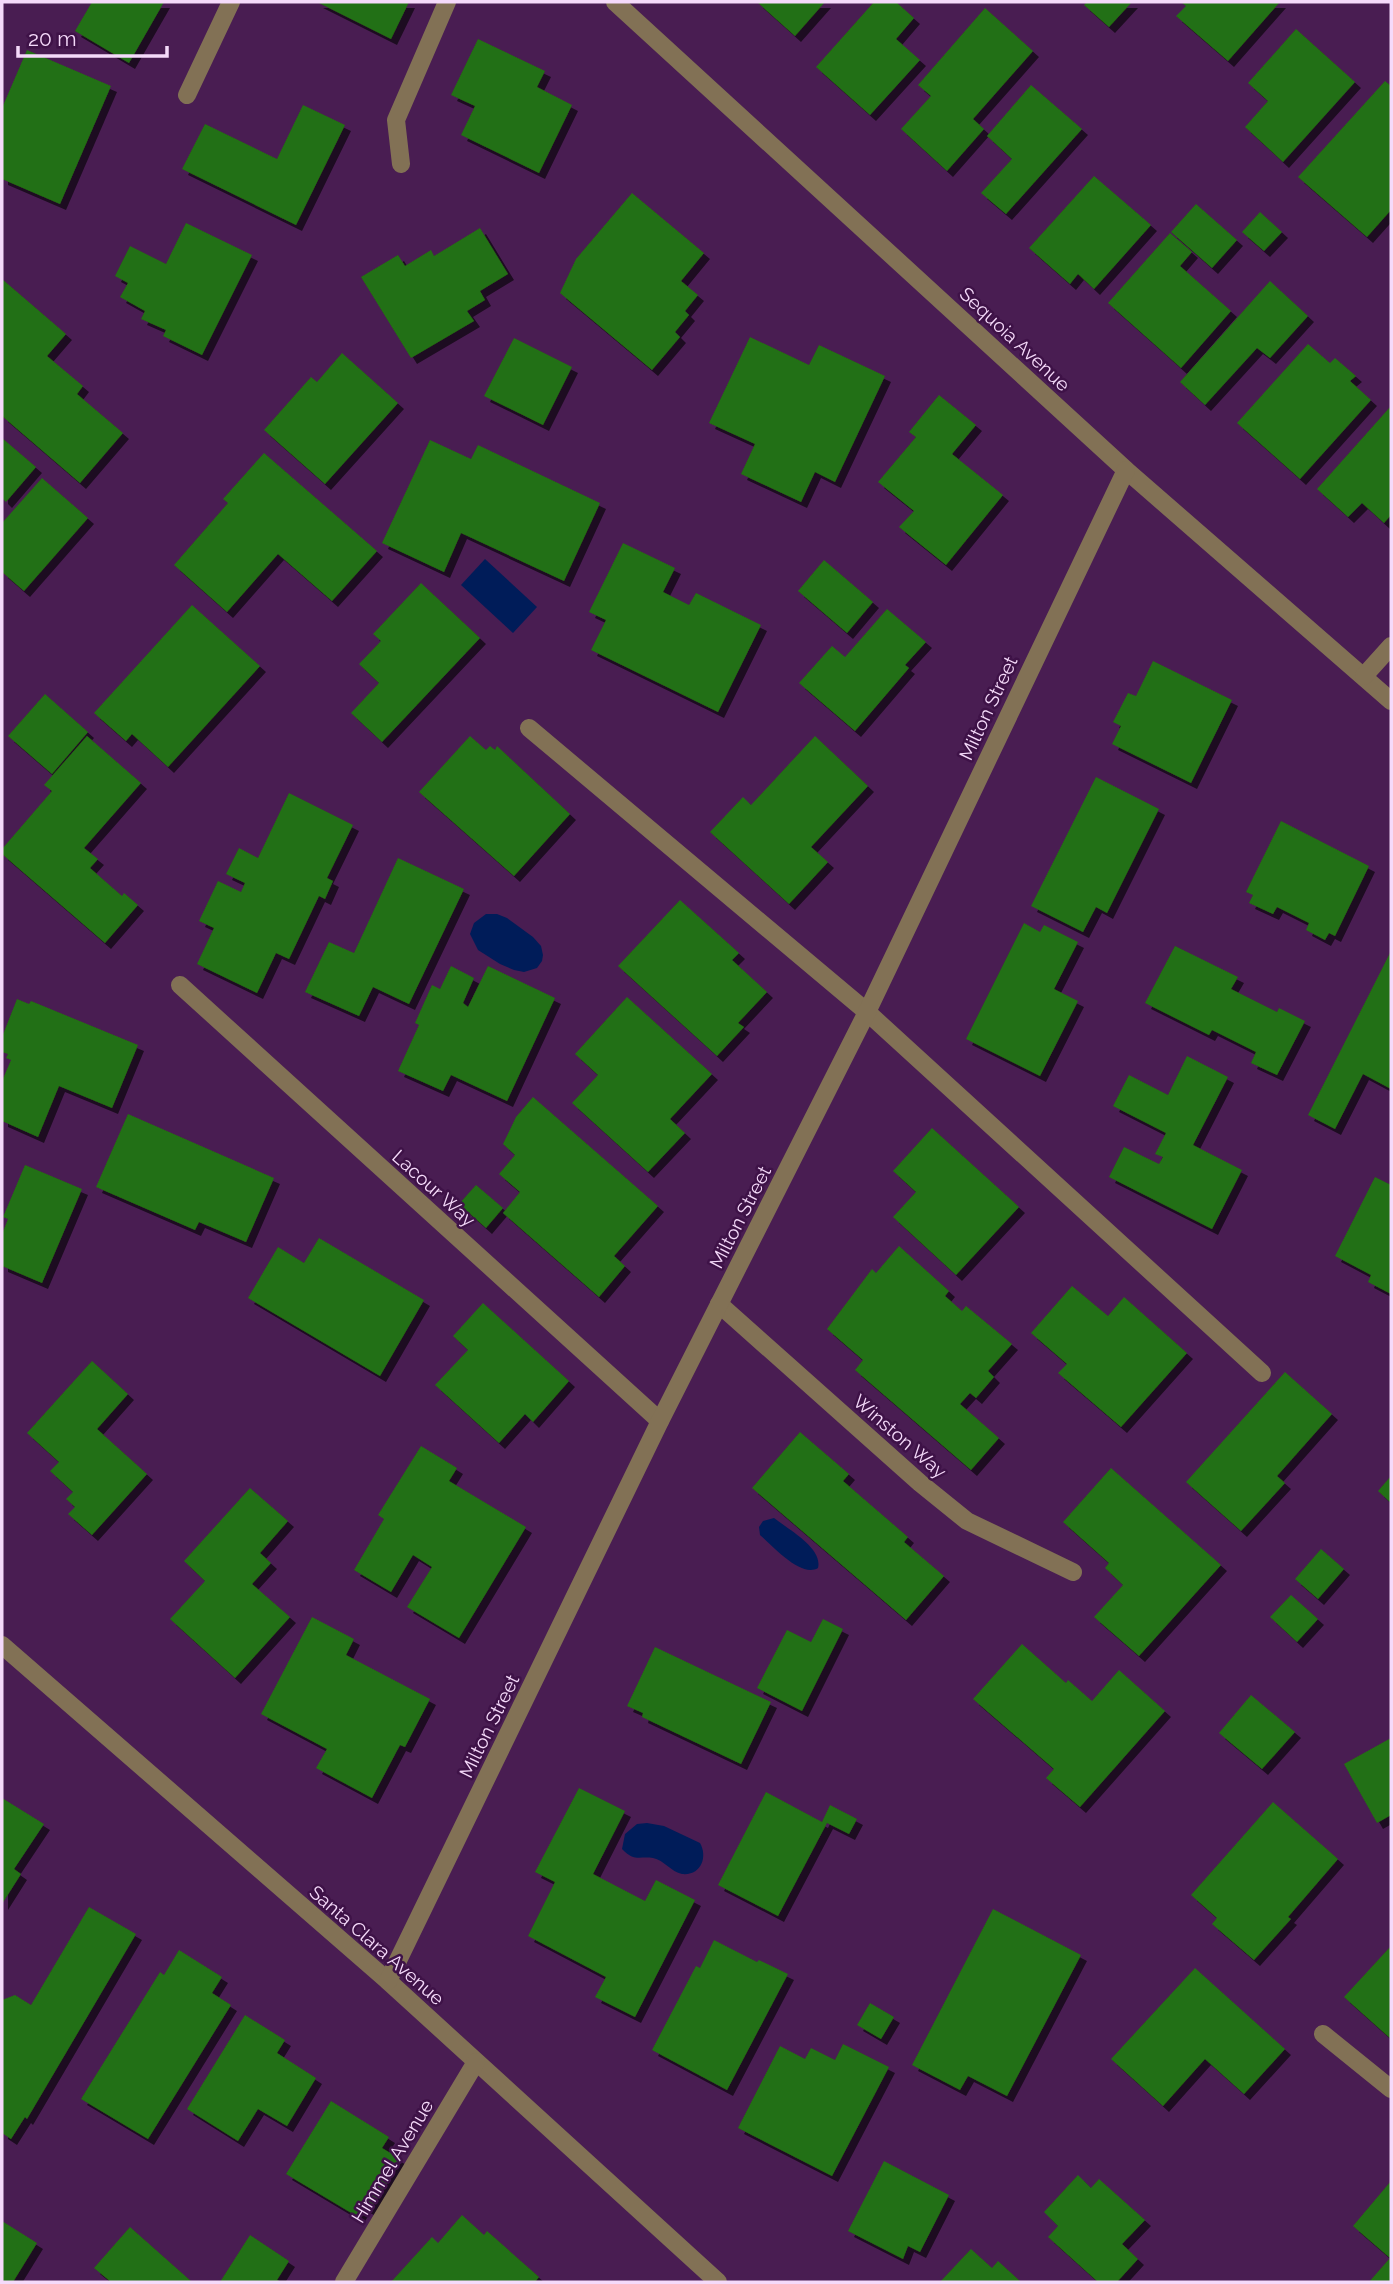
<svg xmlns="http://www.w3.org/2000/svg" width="1393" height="2284" viewBox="0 0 1393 2284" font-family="Raleway,sans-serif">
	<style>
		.water { fill: #001c59 }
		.building { fill: #246f12; filter: url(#shadow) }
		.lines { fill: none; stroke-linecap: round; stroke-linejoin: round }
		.minor { stroke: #827155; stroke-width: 18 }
		.labels { text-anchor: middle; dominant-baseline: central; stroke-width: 5; stroke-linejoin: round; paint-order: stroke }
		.street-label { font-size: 19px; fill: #f5dafa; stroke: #3e1247 }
	</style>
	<defs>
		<filter id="shadow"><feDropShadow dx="6" dy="6" stdDeviation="0" flood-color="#0009"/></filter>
	</defs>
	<rect width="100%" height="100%" fill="#491d52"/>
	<g class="water">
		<polygon points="485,559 537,607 513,633 461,585"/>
		<polygon points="486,914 497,914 507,918 533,937 541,946 543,955 542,961 537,968 524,972 514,970 500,964 478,950 470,934 474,923"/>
		<path d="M 774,1518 C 789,1530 823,1548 818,1568 C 801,1578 774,1547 760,1535 L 759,1527 L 763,1521 Z"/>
		<path d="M 647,1823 L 664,1826 L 700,1843 C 708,1857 701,1876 682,1874 C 671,1872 664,1860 653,1858 C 639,1856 634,1862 622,1849 L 625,1834 L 637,1824 Z"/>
	</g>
	<g class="building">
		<polygon points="92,2 164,2 129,63 75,31"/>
		<polygon points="317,2 409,2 391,39"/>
		<polygon points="757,2 825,2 795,36"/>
		<polygon points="874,2 896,2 914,18 896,39 920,60 870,115 816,67"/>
		<polygon points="1087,2 1132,2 1109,27 1084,5"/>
		<polygon points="1181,2 1280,2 1228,61 1176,16 1186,6"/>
		<polygon points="985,8 1033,51 973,119 984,129 947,171 901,129 931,96 918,85"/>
		<polygon points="1296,29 1355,82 1283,162 1245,127 1268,101 1248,83"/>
		<polygon points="478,39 545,71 537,87 572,105 539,173 461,135 475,106 451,95"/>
		<polygon points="27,50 111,86 60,204 2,179 2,108"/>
		<polygon points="1385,81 1391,86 1391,210 1367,237 1298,177"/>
		<polygon points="1031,85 1082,129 1006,214 981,193 1012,159 987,136"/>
		<polygon points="303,105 345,125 296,225 182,169 205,124 277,159"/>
		<polygon points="1094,176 1151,225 1094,289 1078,274 1070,284 1029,248"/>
		<polygon points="632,193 704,253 681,281 698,295 685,311 689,315 675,332 680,337 652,370 560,293 576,259"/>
		<polygon points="1196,204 1237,240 1212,268 1171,232"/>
		<polygon points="1260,212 1282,232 1264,251 1242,232"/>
		<polygon points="186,223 252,255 202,355 163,336 166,330 141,319 145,311 120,297 128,283 115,276 130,246 166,264"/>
		<polygon points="480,228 508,274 480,291 485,300 467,311 474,321 411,358 361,277 398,255 405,266 431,250 434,256"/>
		<polygon points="1170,233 1192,252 1180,266 1231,311 1181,368 1108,303"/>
		<polygon points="2,279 66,334 47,356 83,386 77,394 123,433 80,483 2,416"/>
		<polygon points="1270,281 1308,316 1270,358 1257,348 1205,405 1180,382"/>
		<polygon points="750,337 809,365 819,345 885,376 835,482 815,472 801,502 741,474 755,444 709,423"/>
		<polygon points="514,338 572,367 543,425 484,396"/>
		<polygon points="1308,344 1330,363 1335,358 1356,376 1350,381 1371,400 1300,479 1237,423"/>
		<polygon points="342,353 398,403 325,484 264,430 311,377 317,382"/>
		<polygon points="939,395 976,425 952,454 1003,495 946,565 899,527 914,511 878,482 916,437 909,432"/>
		<polygon points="1391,406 1391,515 1384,523 1362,503 1348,517 1317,489"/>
		<polygon points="2,438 36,467 6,502 2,498"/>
		<polygon points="430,440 471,459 478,445 600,503 564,581 461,533 444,572 382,543"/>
		<polygon points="264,453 377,551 332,601 278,554 227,612 174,565 228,503 223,499"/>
		<polygon points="42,478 88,518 24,591 2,572 2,523"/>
		<polygon points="623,543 675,568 663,592 689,605 696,593 761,625 718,712 591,650 606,620 589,612"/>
		<polygon points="824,560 873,602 847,633 798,591"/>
		<polygon points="421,583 480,638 382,742 351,713 379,683 359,664 381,641 373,634"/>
		<polygon points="192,605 260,666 168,767 132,734 126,741 94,713"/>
		<polygon points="887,609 926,642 905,665 909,668 855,731 799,683 832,646 845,657"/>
		<polygon points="1153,661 1232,700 1191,783 1112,744 1121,726 1113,722 1128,693 1136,696"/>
		<polygon points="45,694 88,732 52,774 8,736"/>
		<polygon points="87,736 141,783 84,848 98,859 90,868 122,896 124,893 138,905 105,943 2,854 2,849 52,791 44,785"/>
		<polygon points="470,736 486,750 490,746 495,750 497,746 570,814 514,876 419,792"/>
		<polygon points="815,736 868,786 811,847 828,862 789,904 710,832 743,797 751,805"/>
		<polygon points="1096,777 1159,809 1107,913 1096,907 1083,932 1031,906"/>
		<polygon points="289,793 353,825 327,878 333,881 325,899 319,896 289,959 276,953 257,993 197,964 214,928 199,921 218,881 241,892 245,883 226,874 239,848 258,858"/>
		<polygon points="1281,821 1369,866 1335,936 1329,933 1325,940 1306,930 1309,923 1277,907 1273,914 1249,903 1253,895 1246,892"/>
		<polygon points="398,858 464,889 409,1004 373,987 359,1016 305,992 329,942 354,953"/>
		<polygon points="680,900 739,953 732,960 767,992 738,1023 744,1027 717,1056 618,966"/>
		<polygon points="1024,923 1040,932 1044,925 1078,942 1054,989 1078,1001 1040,1076 966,1039"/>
		<polygon points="1175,946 1238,977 1231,989 1277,1012 1279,1008 1305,1021 1277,1075 1251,1063 1256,1052 1212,1030 1209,1035 1145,1003"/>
		<polygon points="1391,951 1391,1089 1363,1074 1335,1129 1308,1115"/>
		<polygon points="451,966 474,978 463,1003 468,1007 488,966 555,998 507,1101 451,1075 443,1091 398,1071 419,1025 415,1023 432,985 440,989"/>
		<polygon points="627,997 712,1074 670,1119 685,1133 648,1172 572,1103 598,1075 575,1054"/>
		<polygon points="17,999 29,1004 31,1001 138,1045 112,1108 59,1086 38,1137 2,1121 2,1081 11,1060 6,1058 8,1054 2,1052 2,1037"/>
		<polygon points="1187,1056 1228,1077 1193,1145 1242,1170 1212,1229 1109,1177 1124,1147 1159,1164 1163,1157 1155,1154 1166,1133 1113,1106 1129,1075 1168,1095"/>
		<polygon points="533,1097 658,1206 614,1256 625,1266 599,1297 503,1213 520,1192 499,1174 515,1155 503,1144 516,1117"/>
		<polygon points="128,1114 274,1178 246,1242 199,1222 195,1230 96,1187"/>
		<polygon points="932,1128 1019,1207 956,1275 893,1217 916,1192 893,1171"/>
		<polygon points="25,1165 82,1189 42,1283 2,1266 2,1234 8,1219 3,1217"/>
		<polygon points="1375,1177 1391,1185 1391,1294 1368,1282 1371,1275 1335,1256"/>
		<polygon points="476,1185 503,1208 486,1228 459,1204"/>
		<polygon points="319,1238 424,1300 380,1376 248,1298 278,1247 304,1263"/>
		<polygon points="899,1246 949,1291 945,1296 962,1311 966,1306 1012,1344 988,1371 994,1377 976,1398 970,1393 960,1404 999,1438 971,1470 855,1370 863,1360 827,1329 872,1269 876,1273"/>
		<polygon points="1072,1286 1108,1316 1124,1297 1187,1353 1121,1427 1058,1373 1067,1364 1031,1333"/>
		<polygon points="483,1303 569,1381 533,1422 525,1414 499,1443 435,1385 468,1350 453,1336"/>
		<polygon points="92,1361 128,1394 97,1429 147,1474 92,1535 68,1514 75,1507 66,1499 73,1492 50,1471 59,1462 27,1433"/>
		<polygon points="1285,1372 1332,1414 1277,1476 1285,1483 1241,1531 1186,1482"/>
		<polygon points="800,1432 849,1474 843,1481 908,1537 904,1542 944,1576 906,1620 752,1488"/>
		<polygon points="421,1446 457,1468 449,1481 526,1527 459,1638 407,1607 432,1567 413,1555 391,1592 354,1570 384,1519 378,1515"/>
		<polygon points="1111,1468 1221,1565 1139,1656 1094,1617 1123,1585 1105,1568 1109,1563 1063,1522"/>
		<polygon points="1391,1476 1391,1503 1378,1491"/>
		<polygon points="250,1488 288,1521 260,1553 271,1563 252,1584 290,1617 235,1678 170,1619 205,1581 184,1561"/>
		<polygon points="1321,1549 1344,1569 1318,1599 1295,1579"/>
		<polygon points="1291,1595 1318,1619 1297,1642 1270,1617"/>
		<polygon points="312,1617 354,1639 346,1655 430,1699 405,1747 400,1745 372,1798 316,1768 327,1749 261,1714"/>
		<polygon points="823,1619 843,1629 802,1711 757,1688 787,1630 811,1642"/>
		<polygon points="1022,1644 1066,1683 1068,1680 1092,1701 1119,1670 1165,1711 1080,1807 1046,1778 1054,1769 973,1699"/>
		<polygon points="655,1647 771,1702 741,1764 642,1717 643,1713 627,1706"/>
		<polygon points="1251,1695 1295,1732 1262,1769 1219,1733"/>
		<polygon points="1391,1738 1391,1815 1377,1823 1344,1764"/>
		<polygon points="579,1788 625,1811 593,1874 645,1901 656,1880 695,1900 635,2017 595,1997 606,1977 528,1936 555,1882 535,1872"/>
		<polygon points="766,1792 822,1822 830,1805 857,1819 849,1834 827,1823 778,1916 718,1885"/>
		<polygon points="2,1798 44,1824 14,1869 21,1874 2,1904"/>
		<polygon points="1273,1802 1338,1859 1288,1917 1291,1919 1254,1960 1212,1924 1217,1918 1191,1895"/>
		<polygon points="89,1907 136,1934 27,2119 25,2117 11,2139 2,2133 2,2000 15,1995 31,2005"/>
		<polygon points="993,1909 1081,1955 1007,2096 968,2076 960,2090 912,2065"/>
		<polygon points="714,1940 757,1962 759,1960 788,1974 727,2090 652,2050 696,1966 700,1968"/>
		<polygon points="1391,1946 1391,2039 1344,1997"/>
		<polygon points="179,1950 222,1977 212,1993 231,2005 148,2139 81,2099 160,1972 164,1975"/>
		<polygon points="1195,1968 1285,2049 1244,2094 1205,2059 1163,2106 1111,2059"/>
		<polygon points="870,2003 894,2017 881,2039 857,2025"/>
		<polygon points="245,2015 285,2040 277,2053 316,2078 287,2126 258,2109 238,2141 187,2109"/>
		<polygon points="843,2044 889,2067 832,2176 738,2128 780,2046 805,2059 811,2048 835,2060"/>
		<polygon points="331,2101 389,2137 382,2148 402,2160 370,2210 364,2207 358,2217 286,2174"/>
		<polygon points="884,2161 949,2195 920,2252 908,2246 903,2259 848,2231"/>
		<polygon points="1078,2175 1091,2188 1099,2179 1145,2220 1122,2244 1138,2259 1117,2282 1098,2282 1048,2237 1058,2226 1044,2212"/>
		<polygon points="1391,2181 1391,2282 1369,2282 1390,2258 1353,2226"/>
		<polygon points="462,2215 484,2235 487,2231 539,2277 535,2282 391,2282 432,2237 438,2243"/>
		<polygon points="2,2221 37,2243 13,2282 2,2282"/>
		<polygon points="130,2227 192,2282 111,2282 94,2268"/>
		<polygon points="250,2235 289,2261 277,2280 281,2282 220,2282"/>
		<polygon points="971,2249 992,2268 998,2261 1021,2282 940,2282"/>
	</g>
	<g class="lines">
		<g class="minor">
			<polyline points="615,2 1126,470 1391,701"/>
			<polyline points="187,95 231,2"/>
			<polyline points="401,164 396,120 447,2"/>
			<polyline points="1364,676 1391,646"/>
			<polyline points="529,728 867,1012 1262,1373"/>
			<polyline points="180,985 660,1421"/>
			<polyline points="719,1304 920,1483 967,1521 1073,1572"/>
			<polyline points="2,1645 388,1981 718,2282"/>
			<polyline points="388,1981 660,1421 867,1012 1126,470"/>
			<polyline points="1323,2034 1391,2089"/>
			<polyline points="344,2282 476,2062"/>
		</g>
	</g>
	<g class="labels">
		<g class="street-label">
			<text transform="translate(1015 339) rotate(43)">Sequoia Avenue</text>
			<text transform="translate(988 708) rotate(-65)">Milton Street</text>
			<text transform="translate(434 1188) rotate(42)">Lacour Way</text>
			<text transform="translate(740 1217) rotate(-63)">Milton Street</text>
			<text transform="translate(900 1436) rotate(41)">Winston Way</text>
			<text transform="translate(489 1726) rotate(-64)">Milton Street</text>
			<text transform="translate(377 1945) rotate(41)">Santa Clara Avenue</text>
			<text transform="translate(392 2161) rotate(-59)">Himmel Avenue</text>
		</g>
	</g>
	<rect width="1393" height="2284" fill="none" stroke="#f5dafa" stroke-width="7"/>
	<path d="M18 46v10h149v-10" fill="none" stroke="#f5dafa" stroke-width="3.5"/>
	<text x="28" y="46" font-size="21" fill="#f5dafa" stroke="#3e1247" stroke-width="5" paint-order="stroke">20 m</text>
</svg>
